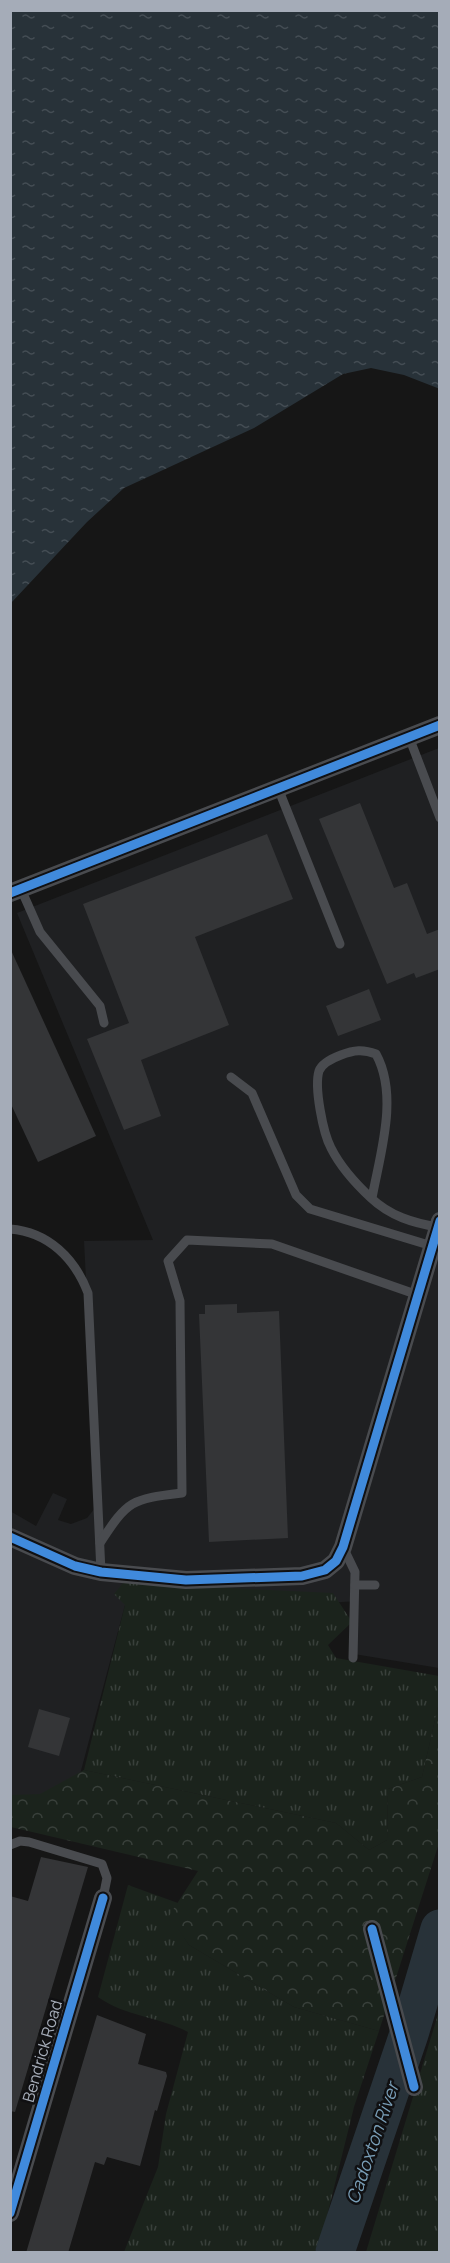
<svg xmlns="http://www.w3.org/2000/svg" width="450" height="2263" viewBox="0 0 450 2263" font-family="Manrope,sans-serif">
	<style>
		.built { fill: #1f2022 }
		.grass { fill: url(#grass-tufts) }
		.forest { fill: url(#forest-crowns) }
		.water { fill: url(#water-ripples) }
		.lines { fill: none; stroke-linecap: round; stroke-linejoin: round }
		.river { stroke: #283239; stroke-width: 39 }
		.building { fill: #343537 }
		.service { stroke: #494b4f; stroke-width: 9 }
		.minor { stroke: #494b4f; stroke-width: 18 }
		.cycleway-casing { stroke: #101012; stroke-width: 13 }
		.cycleway { stroke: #408adc; stroke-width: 9 }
		.labels { text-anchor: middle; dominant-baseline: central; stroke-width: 5; stroke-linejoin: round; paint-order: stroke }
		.street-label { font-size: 16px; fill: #a5acb8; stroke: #101012 }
		.water-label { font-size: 18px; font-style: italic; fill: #799eb7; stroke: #101012 }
	</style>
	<defs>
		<pattern id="grass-tufts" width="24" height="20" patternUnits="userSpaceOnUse" patternTransform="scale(1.5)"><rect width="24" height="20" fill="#1b231c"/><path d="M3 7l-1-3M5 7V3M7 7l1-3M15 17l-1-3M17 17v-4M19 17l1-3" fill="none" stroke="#39403b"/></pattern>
		<pattern id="forest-crowns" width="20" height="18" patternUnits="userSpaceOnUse" patternTransform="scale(1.5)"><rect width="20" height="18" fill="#1b231c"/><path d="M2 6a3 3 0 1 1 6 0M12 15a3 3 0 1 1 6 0" fill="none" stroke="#39403b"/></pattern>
		<pattern id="water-ripples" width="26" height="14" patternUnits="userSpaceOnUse" patternTransform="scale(1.5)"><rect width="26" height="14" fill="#283239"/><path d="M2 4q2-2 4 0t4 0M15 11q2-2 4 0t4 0" fill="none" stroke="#444d54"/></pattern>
	</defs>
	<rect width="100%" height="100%" fill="#161616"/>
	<polygon class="built" points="439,748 439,1668 354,1654 358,1601 201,1611 125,1605 70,1812 11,1798 10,1511 36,1526 53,1493 67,1499 58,1520 71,1524 87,1518 95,1508 97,1490 84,1241 153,1240 17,913"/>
	<g class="grass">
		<polygon points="123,1583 333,1593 352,1622 328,1645 336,1658 439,1676 439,1702 422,1777 388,1789 387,1840 369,1850 336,1823 84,1770 125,1605 114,1594"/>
		<path d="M 128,1885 L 178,1903 L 170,1916 L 189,1945 L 294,2007 L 379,2031 L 354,2107 L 324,2228 L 315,2252 L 124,2252 L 158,2167 L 166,2114 L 188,2032 C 160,2017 124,2016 98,1997 Z"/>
		<polygon points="439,2011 439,2252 366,2252"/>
	</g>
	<polygon class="forest" points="439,1702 439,1843 379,2031 294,2007 189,1945 169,1916 198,1871 11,1827 10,1795 40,1794 84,1770 336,1823 369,1850 387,1840 388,1789 422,1777"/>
	<polygon class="water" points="11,10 439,11 440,389 404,375 371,368 343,374 254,428 124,488 87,522 11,603"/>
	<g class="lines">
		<polyline class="river" points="335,2252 409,2034 440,1929"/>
	</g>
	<g class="building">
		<polygon points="360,803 394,888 407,883 427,934 440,929 440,969 416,978 414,973 387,984 319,819"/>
		<polygon points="267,834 293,899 195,937 229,1025 141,1060 161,1116 124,1130 87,1039 129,1023 83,904"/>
		<polygon points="10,948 96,1136 38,1162 10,1102"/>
		<polygon points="369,989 381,1020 338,1036 326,1006"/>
		<polygon points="237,1304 237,1313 279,1311 288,1538 209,1542 199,1314 205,1314 205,1305"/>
		<polygon points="39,1709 70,1718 59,1756 28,1747"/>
		<polygon points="41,1857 88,1867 15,2112 10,2111 10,1896 28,1901"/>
		<polygon points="97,2015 146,2034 138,2064 166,2072 167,2076 157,2111 155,2110 140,2166 107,2157 104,2165 95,2162 68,2253 26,2253"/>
	</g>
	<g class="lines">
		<g class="service">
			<polyline points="409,737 440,818"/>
			<polyline points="278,788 340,944"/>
			<polyline points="21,889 40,932 100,1006 104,1023"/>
			<polyline points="231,1077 252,1093 296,1195 310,1209 432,1246"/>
			<path d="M 372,1198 C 380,1154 399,1096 376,1054 C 363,1049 354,1050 341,1055 C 333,1058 322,1063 319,1071 C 314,1087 323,1133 331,1148 C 340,1166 356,1184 371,1198 C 390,1216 413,1223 438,1227"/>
			<path d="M 10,1229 C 49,1232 75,1259 88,1293 L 101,1572"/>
			<path d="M 100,1543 C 128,1500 131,1499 182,1493 L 180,1301 L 168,1261 L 187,1240 L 272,1244 L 418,1295"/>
			<polyline points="343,1547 355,1572 353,1658"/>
			<polyline points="355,1585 375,1585"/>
			<polyline points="10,1845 20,1841 29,1842 102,1864 107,1878 103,1898"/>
		</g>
		<g class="minor">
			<polyline points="10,893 440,725"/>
			<polyline points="10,1537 75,1566 101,1572 186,1580 302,1576 325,1570 336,1561 343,1547 440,1221"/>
			<polyline points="372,1929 414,2087"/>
			<polyline points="10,2213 103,1898"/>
		</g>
		<defs>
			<g id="cycleway">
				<polyline points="10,893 440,725"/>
				<polyline points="10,1537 75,1566 101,1572 186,1580 302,1576 325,1570 336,1561 343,1547 440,1221"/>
				<polyline points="372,1929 414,2087"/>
				<polyline points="10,2213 103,1898"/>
			</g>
		</defs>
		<use href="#cycleway" class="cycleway-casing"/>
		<use href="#cycleway" class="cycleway"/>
	</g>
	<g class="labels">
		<g class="street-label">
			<text transform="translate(42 2051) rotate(-74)">Bendrick Road</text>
		</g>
		<g class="water-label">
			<text transform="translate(372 2143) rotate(-71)">Cadoxton River</text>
		</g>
	</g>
	<rect width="450" height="2263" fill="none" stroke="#a5acb8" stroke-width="24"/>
</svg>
